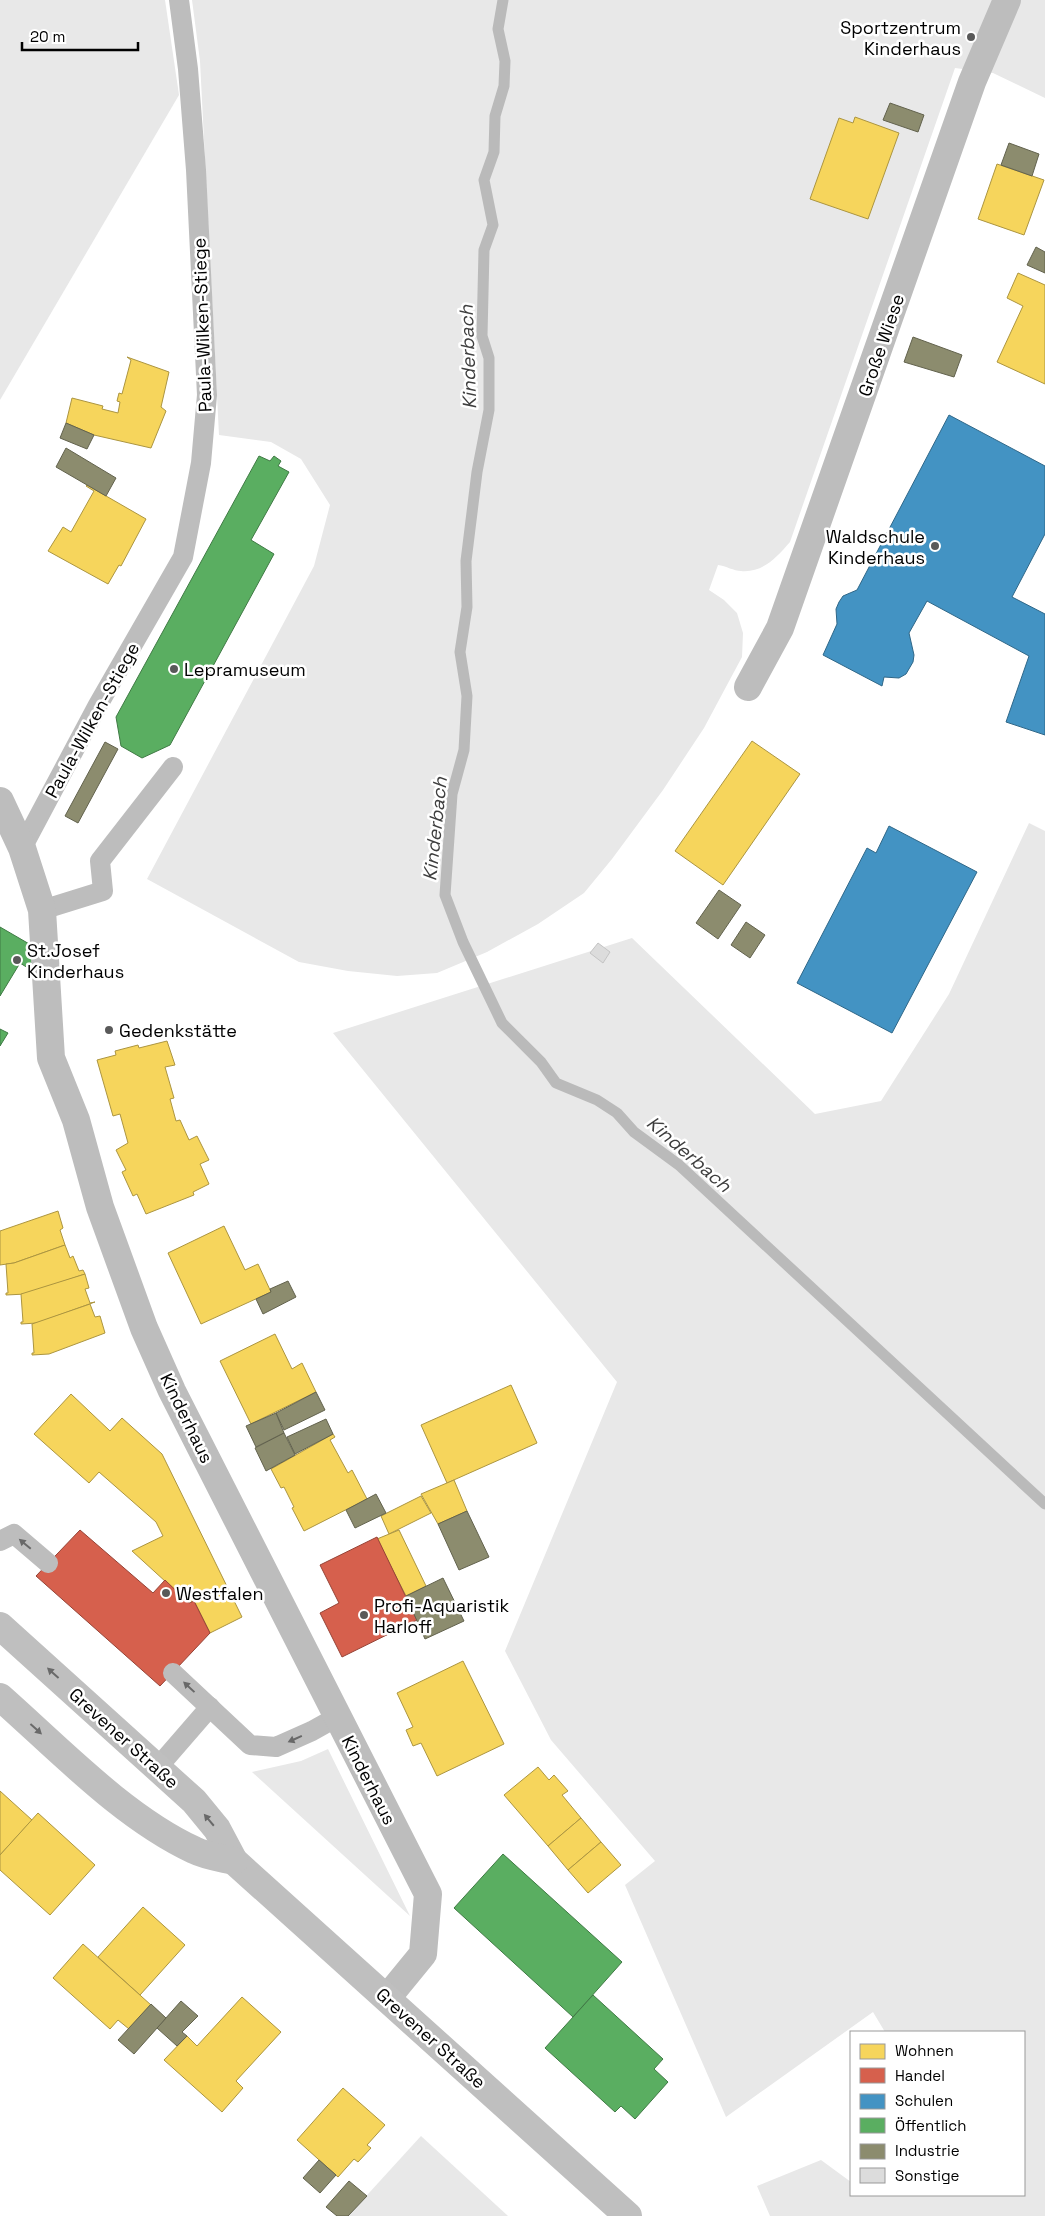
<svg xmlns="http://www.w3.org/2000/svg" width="1045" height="2216" viewBox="0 0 1045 2216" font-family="'Space Grotesk',sans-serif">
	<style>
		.green { fill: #e8e8e8 }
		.homes { fill: #f6d55c; stroke: #ac9540 }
		.shops { fill: #d6604d; stroke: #964336 }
		.schools { fill: #4393c3; stroke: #2f6788 }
		.public { fill: #5aae61; stroke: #3f7a44 }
		.industry { fill: #8c8c6e; stroke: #62624d }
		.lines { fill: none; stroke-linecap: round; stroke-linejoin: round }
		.stream { stroke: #bababa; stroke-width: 11 }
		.building { fill: #dcdcdc; stroke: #c4c4c4 }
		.service { stroke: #bdbdbd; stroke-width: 20 }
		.minor { stroke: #bdbdbd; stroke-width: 28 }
		.secondary { stroke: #bfbfbf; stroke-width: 28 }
		.oneway { fill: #686868 }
		.oneway2 { fill: #696969 }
		.poi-dot { fill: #595959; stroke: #fff; stroke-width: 2 }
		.labels { text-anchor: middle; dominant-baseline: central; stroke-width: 5; stroke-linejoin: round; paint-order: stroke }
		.poi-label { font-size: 18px; fill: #000; stroke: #fff; text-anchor: start }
		.street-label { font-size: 18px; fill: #000; stroke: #fff }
		.water-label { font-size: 19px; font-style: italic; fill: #3e3e3e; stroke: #fff }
	</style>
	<rect width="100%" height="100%" fill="#fff"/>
	<g class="green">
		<polygon points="0,0 165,0 179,95 0,400"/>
		<path d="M 192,0 L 1045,0 L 1045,98 L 993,73 L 955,68 L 790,542 C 777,557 763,573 741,571 C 734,571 726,566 718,565 L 709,590 L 724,600 L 737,613 L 743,633 L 742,657 L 704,728 L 663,790 L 612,859 L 584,893 L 538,924 L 487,952 L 437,973 L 397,976 L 348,971 L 299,962 L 147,879 L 314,566 L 330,505 L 301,459 L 271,442 L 219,435 L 200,61 Z"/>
		<polygon points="1029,823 1045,831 1045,2216 770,2216 757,2186 821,2160 851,2182 851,2195 1024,2195 1024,2032 885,2032 873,2012 726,2117 625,1885 655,1861 551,1740 505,1651 617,1382 333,1033 632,938 815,1114 881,1101 949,994"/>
		<polygon points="328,1749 410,1916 252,1772 301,1761"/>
		<polygon points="421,2136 508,2216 348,2216"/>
	</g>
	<g class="homes">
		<polygon points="855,117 899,133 868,219 810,199 839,118 853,123"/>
		<polygon points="997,164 1044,180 1024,235 978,219"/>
		<polygon points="1018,273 1045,285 1045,384 997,362 1023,306 1007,298"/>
		<polygon points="127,357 169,372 161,407 166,411 151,448 94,435 66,423 72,398 103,406 102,409 118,413 120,402 117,401 119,393 122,394 131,360"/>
		<polygon points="87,485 146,519 121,566 119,565 108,584 48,551 63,527 71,532 94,491 86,486"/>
		<polygon points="752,741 800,774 723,885 675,851"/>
		<polygon points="167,1041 175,1065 165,1067 174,1098 170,1099 176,1121 180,1120 189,1140 197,1136 209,1160 200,1164 209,1184 193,1192 194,1195 146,1214 137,1194 133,1196 122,1172 126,1170 116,1150 128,1143 120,1114 113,1116 97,1060 116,1055 115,1051 138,1045 139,1048"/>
		<polygon points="58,1211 63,1228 60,1230 65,1245 14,1263 0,1265 0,1231"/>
		<polygon points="224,1226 245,1270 258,1264 271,1292 201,1324 168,1253"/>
		<polygon points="65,1245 70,1258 73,1256 79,1271 83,1270 85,1274 26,1294 6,1295 6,1293 8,1293 6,1264 14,1263"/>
		<polygon points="85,1274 89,1288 85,1289 90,1303 95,1302 37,1323 21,1324 21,1322 23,1322 21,1294"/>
		<polygon points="90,1304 95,1317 100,1316 105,1333 49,1354 32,1355 32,1353 34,1353 32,1324"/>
		<polygon points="275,1334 292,1369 302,1363 316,1392 251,1424 220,1361"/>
		<polygon points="511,1385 537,1443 447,1483 421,1425"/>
		<polygon points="71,1394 110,1431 122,1418 162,1454 242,1617 210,1633 194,1601 189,1603 132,1551 163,1536 156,1522 99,1472 89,1483 34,1434"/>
		<polygon points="333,1434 335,1437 330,1440 348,1473 352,1470 367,1499 304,1531 292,1508 294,1507 284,1487 281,1488 271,1469"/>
		<polygon points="454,1480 467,1511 438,1524 421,1494"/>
		<polygon points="421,1496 431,1513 389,1534 381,1516"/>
		<polygon points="399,1530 426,1586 406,1596 377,1539"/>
		<polygon points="463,1661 504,1744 437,1776 421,1743 413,1746 406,1730 413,1727 397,1693"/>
		<polygon points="538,1767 549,1780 554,1775 568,1791 562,1795 581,1818 548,1846 504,1795"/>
		<polygon points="0,1791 32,1820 0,1855"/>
		<polygon points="38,1813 95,1865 50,1915 0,1870 0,1855"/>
		<polygon points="581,1818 601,1842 568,1870 548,1846"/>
		<polygon points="601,1842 621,1865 588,1893 568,1870"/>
		<polygon points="143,1907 185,1945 140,1995 98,1957"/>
		<polygon points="83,1944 151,2005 129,2029 118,2020 110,2029 53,1978"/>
		<polygon points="242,1997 281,2032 236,2081 243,2088 222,2112 164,2060 187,2036 197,2046"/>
		<polygon points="343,2088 385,2125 367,2145 371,2148 358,2162 354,2159 338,2177 297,2140"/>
	</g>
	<g class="shops">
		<polygon points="80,1530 153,1593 165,1580 189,1603 194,1601 210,1633 160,1686 36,1576"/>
		<polygon points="377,1537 417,1620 342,1657 320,1613 339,1603 320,1565"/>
	</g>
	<g class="schools">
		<polygon points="949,415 1045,466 1045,534 1012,597 1045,614 1045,735 1006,722 1029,656 927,601 909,633 914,655 913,662 906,674 899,678 884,677 882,686 823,655 837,624 836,609 839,602 843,596 857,590"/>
		<polygon points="889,826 977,872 892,1033 797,983 867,848 876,853"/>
	</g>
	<g class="public">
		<polygon points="259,456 270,461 274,456 281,461 278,466 289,472 251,540 274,554 170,745 142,758 121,746 116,717"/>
		<polygon points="0,927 31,945 27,952 35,957 28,968 20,963 0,996"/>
		<polygon points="0,1029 8,1033 0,1046"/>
		<polygon points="503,1854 622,1962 573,2017 454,1908"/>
		<polygon points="593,1995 663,2059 654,2069 668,2082 635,2119 621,2106 615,2112 545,2048"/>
	</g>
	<g class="industry">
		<polygon points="890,103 924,115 918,132 883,120"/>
		<polygon points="1009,143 1039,154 1032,176 1001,165"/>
		<polygon points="1036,247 1045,252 1045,273 1027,265"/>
		<polygon points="913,337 962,355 954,377 904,362"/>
		<polygon points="66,423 94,435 87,449 60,438"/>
		<polygon points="66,448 116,478 106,496 56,467"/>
		<polygon points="105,742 118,749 78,823 65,816"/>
		<polygon points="719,890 741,905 718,939 696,923"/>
		<polygon points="746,922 765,935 750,958 731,945"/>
		<polygon points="288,1281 296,1297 263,1314 256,1299 271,1292 270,1289"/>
		<polygon points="316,1392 325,1410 284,1430 276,1413"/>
		<polygon points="276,1413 284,1433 256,1447 246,1426"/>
		<polygon points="326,1419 333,1434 295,1454 287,1437"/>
		<polygon points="284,1433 295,1455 266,1471 255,1448"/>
		<polygon points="376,1494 386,1513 355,1528 346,1510"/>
		<polygon points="467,1511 489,1557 459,1570 438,1524"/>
		<polygon points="443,1578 464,1621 425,1639 406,1596"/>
		<polygon points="181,2001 198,2016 182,2032 187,2036 177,2046 157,2028"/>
		<polygon points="151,2004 166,2018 134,2054 118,2040"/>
		<polygon points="319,2160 336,2175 320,2193 303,2178"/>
		<polygon points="349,2181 367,2196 348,2216 337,2216 326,2207"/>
	</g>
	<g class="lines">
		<polyline class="stream" points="503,0 498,29 505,61 504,86 495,116 494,152 484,180 493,225 484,250 482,336 489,358 489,410 477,472 466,561 467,607 460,652 467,696 464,750 452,794 445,895 463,942 502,1023 541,1062 556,1083 597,1100 617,1113 634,1132 679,1165 1045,1504"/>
	</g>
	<polygon class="building" points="598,943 610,952 603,963 590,953"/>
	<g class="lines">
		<g class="service">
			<polyline points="22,848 98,705 183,557 201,463 207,395 196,170 188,69 179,0"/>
			<polyline points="42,910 103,891 100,861 173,767"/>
			<polyline points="0,1541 14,1534 48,1563"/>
			<polyline points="173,1673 250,1745 276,1747 312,1731 337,1717"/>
			<polyline points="158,1767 210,1707"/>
		</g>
		<g class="minor">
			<polyline points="748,687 780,628 972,82 1007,0"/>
			<polyline points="0,801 22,848 42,910 51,1058 76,1120 100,1207 144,1328 172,1391 428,1894 423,1954 387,1998"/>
		</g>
		<g class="secondary">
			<polyline points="0,1626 194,1801 217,1829 234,1861 628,2216"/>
			<path d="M 0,1697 C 59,1749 123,1817 194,1850 C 206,1856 221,1858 234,1861"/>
		</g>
	</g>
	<defs><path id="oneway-solid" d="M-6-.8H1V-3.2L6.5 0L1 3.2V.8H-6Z" transform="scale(1.25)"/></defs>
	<g class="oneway">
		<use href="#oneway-solid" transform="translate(25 1544) rotate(-140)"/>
		<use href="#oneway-solid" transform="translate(189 1687) rotate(-137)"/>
		<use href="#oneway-solid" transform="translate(295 1739) rotate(156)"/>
	</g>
	<g class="oneway2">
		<use href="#oneway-solid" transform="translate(53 1673) rotate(-138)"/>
		<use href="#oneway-solid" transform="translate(36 1729) rotate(42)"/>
		<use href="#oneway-solid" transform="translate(209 1820) rotate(-130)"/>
	</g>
	<g class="poi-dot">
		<circle cx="971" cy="37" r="5"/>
		<circle cx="935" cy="546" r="5"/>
		<circle cx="174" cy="669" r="5"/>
		<circle cx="17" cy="960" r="5"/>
		<circle cx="109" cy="1030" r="5"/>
		<circle cx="166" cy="1593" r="5"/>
		<circle cx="364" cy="1615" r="5"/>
	</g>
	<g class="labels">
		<g class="poi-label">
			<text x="961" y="27" text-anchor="end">Sportzentrum<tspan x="961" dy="21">Kinderhaus</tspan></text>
			<text x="925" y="536" text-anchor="end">Waldschule<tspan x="925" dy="21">Kinderhaus</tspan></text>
			<text x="184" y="669">Lepramuseum</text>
			<text x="27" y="950">St.Josef<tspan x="27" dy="21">Kinderhaus</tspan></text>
			<text x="119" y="1030">Gedenkstätte</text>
			<text x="176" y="1593">Westfalen</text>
			<text x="374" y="1605">Profi-Aquaristik<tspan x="374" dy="21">Harloff</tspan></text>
		</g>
		<g class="street-label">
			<text transform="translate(202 325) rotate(-92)">Paula-Wilken-Stiege</text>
			<text transform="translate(881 345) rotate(-71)">Große Wiese</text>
			<text transform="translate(92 720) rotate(-61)">Paula-Wilken-Stiege</text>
			<text transform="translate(187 1418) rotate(64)">Kinderhaus</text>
			<text transform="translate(124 1738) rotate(42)">Grevener Straße</text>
			<text transform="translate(369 1780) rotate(63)">Kinderhaus</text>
			<text transform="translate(431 2038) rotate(42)">Grevener Straße</text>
		</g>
		<g class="water-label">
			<text transform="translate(468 357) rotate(-92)">Kinderbach</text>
			<text transform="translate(435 829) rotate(-84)">Kinderbach</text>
			<text transform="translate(689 1154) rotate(41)">Kinderbach</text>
		</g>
	</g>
	<rect x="850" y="2031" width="175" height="165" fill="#ffffff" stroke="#999999"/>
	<rect x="860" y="2044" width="25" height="15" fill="#f6d55c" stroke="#999999"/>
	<text x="895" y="2056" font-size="15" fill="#000000">Wohnen</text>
	<rect x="860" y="2068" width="25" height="15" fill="#d6604d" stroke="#999999"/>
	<text x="895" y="2081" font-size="15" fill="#000000">Handel</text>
	<rect x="860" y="2094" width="25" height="15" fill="#4393c3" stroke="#999999"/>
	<text x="895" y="2106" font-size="15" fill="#000000">Schulen</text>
	<rect x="860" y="2118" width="25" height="15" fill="#5aae61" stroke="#999999"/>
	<text x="895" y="2131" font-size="15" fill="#000000">Öffentlich</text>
	<rect x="860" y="2144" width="25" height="15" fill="#8c8c6e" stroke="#999999"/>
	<text x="895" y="2156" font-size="15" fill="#000000">Industrie</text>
	<rect x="860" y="2168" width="25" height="15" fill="#dcdcdc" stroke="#999999"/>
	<text x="895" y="2181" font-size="15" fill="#000000">Sonstige</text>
	<path d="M22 42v8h116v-8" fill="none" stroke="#000000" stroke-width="2.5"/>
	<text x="30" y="42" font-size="15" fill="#000000" stroke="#ffffff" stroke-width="4" paint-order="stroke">20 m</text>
</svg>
